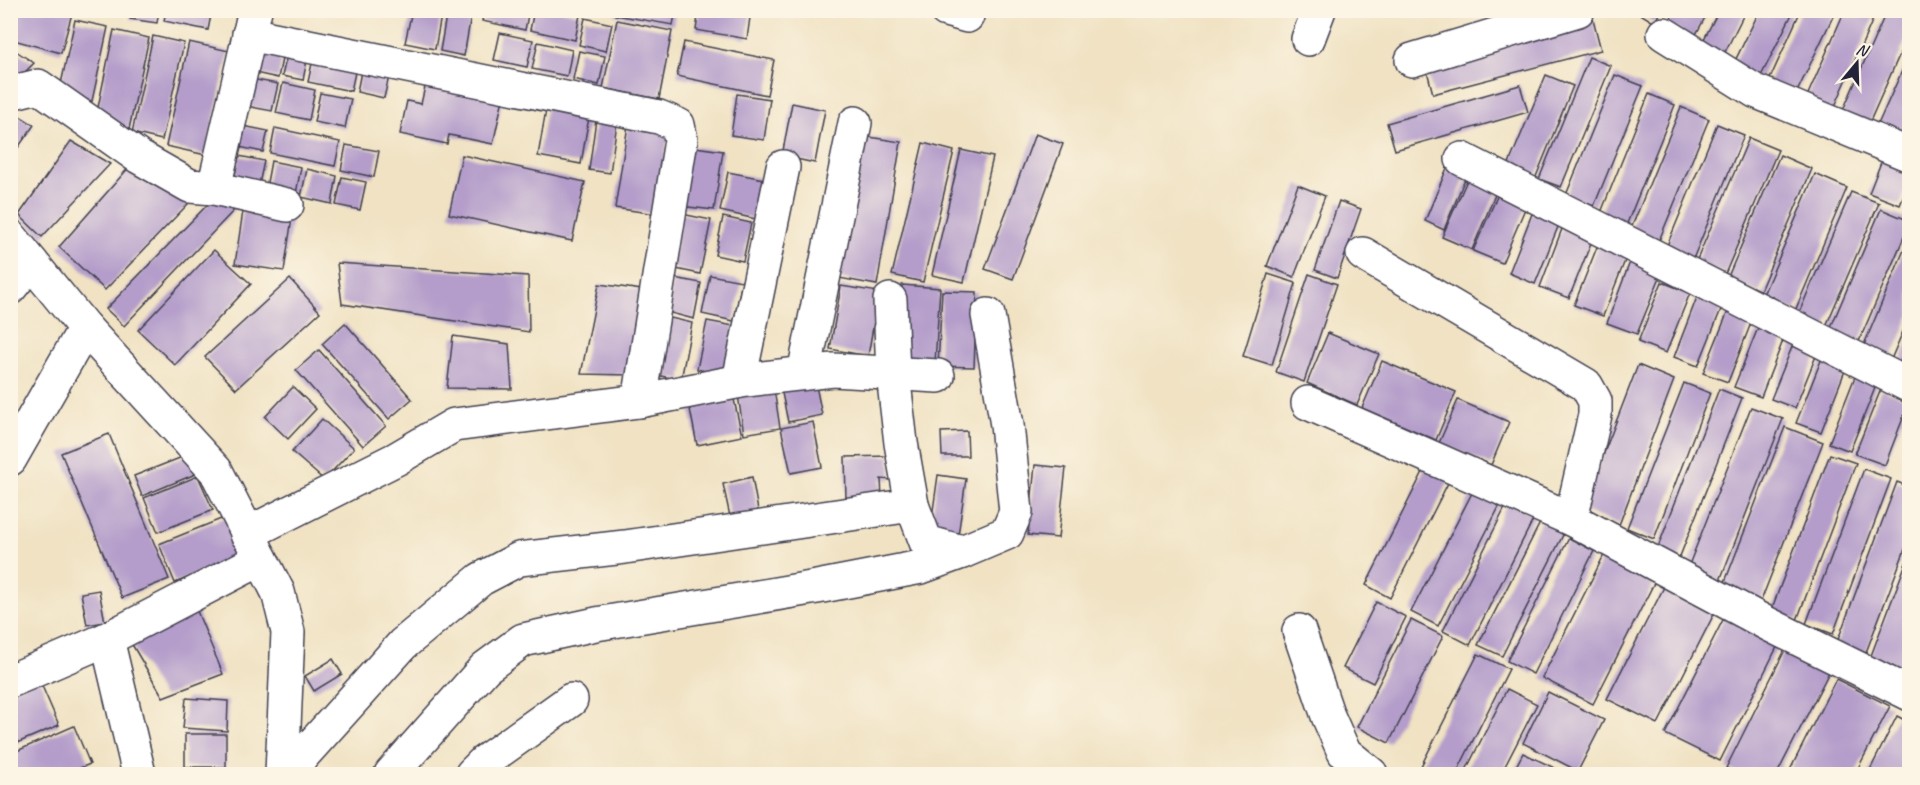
<svg xmlns="http://www.w3.org/2000/svg" width="1920" height="785" viewBox="0 0 1920 785" font-family="Caveat,sans-serif">
	<style>
		.building { fill: #b49dca }
		.lines { fill: none; stroke-linecap: round; stroke-linejoin: round }
		.street-casing { stroke: #413f4f; stroke-width: 36 }
		.street { stroke: #fff; stroke-width: 33 }
	</style>
	<rect width="100%" height="100%" fill="#fcf5e5"/>
	<filter id="ink" filterUnits="userSpaceOnUse"><feTurbulence type="fractalNoise" baseFrequency=".0167" numOctaves="2"/><feDisplacementMap in="SourceGraphic" scale="12" xChannelSelector="R" yChannelSelector="G"/><feConvolveMatrix kernelMatrix="1 2 1 2 8 2 1 2 1" color-interpolation-filters="sRGB"/></filter>
	<filter id="wash" filterUnits="userSpaceOnUse"><feTurbulence type="fractalNoise" baseFrequency=".008" numOctaves="4" result="noise"/><feDisplacementMap in="SourceGraphic" scale="24" xChannelSelector="R" yChannelSelector="G"/><feGaussianBlur stdDeviation="1.35" result="paint"/><feColorMatrix in="noise" values="0 0 0 0 0 0 0 0 0 0 0 0 0 0 0 0 0 1.4 0 .05"/><feComposite in="paint" operator="in"/></filter>
	<g filter="url(#wash)">
		<rect width="100%" height="100%" fill="#f0e2c3"/>
		<g id="blocks">
			<g class="building">
				<polygon points="10,10 73,10 61,53 10,39"/>
				<polygon points="131,10 159,10 157,23 130,19"/>
				<polygon points="166,10 212,10 208,30 164,21"/>
				<polygon points="412,10 442,10 435,49 405,43"/>
				<polygon points="447,10 472,10 464,56 440,51"/>
				<polygon points="484,10 529,10 525,30 482,21"/>
				<polygon points="534,10 561,10 580,15 575,40 530,30"/>
				<polygon points="616,10 676,10 673,25 615,15"/>
				<polygon points="699,10 751,10 747,39 696,30"/>
				<polygon points="1634,10 1662,10 1655,23"/>
				<polygon points="1675,10 1709,10 1694,38 1668,24"/>
				<polygon points="1719,10 1746,10 1722,58 1700,47"/>
				<polygon points="1760,10 1794,10 1760,78 1733,65"/>
				<polygon points="1801,10 1836,10 1796,94 1769,81"/>
				<polygon points="1845,10 1877,10 1832,113 1805,101"/>
				<polygon points="1887,10 1910,10 1910,31 1867,128 1840,117"/>
				<polygon points="1592,15 1601,50 1433,94 1424,59"/>
				<polygon points="585,18 612,24 606,51 579,45"/>
				<polygon points="75,20 108,27 92,101 59,93"/>
				<polygon points="617,20 672,31 659,99 603,88"/>
				<polygon points="114,30 149,38 129,129 95,122"/>
				<polygon points="500,33 533,40 527,67 494,60"/>
				<polygon points="153,36 184,43 162,140 132,133"/>
				<polygon points="189,42 229,51 206,155 166,146"/>
				<polygon points="538,42 572,50 567,76 532,69"/>
				<polygon points="684,42 774,60 767,95 677,76"/>
				<polygon points="261,44 284,49 278,78 255,73"/>
				<polygon points="10,47 34,63 14,83 10,82"/>
				<polygon points="288,51 308,55 303,80 282,76"/>
				<polygon points="579,51 605,56 599,85 573,79"/>
				<polygon points="1910,53 1910,136 1906,145 1875,131"/>
				<polygon points="314,54 357,63 351,91 308,82"/>
				<polygon points="1589,57 1611,66 1561,187 1539,179"/>
				<polygon points="362,66 390,72 384,98 357,92"/>
				<polygon points="1546,75 1573,86 1533,184 1505,173"/>
				<polygon points="1615,75 1643,86 1594,206 1566,195"/>
				<polygon points="427,78 504,94 493,144 449,135 447,144 400,134 407,101 421,104"/>
				<polygon points="251,79 278,84 272,111 246,106"/>
				<polygon points="283,83 315,90 309,120 276,113"/>
				<polygon points="1520,85 1528,112 1395,150 1387,123"/>
				<polygon points="320,93 351,99 345,128 314,122"/>
				<polygon points="737,94 770,99 764,140 731,135"/>
				<polygon points="1649,94 1675,105 1626,226 1600,215"/>
				<polygon points="792,103 825,110 815,163 782,156"/>
				<polygon points="547,104 590,111 581,164 538,156"/>
				<polygon points="1681,107 1709,119 1658,243 1630,231"/>
				<polygon points="10,110 34,125 10,159"/>
				<polygon points="597,112 618,115 610,173 589,170"/>
				<polygon points="1717,124 1744,135 1693,259 1666,248"/>
				<polygon points="628,125 669,131 656,214 615,208"/>
				<polygon points="243,126 268,131 263,152 239,147"/>
				<polygon points="275,128 340,142 335,166 270,153"/>
				<polygon points="1035,134 1063,144 1013,279 985,269"/>
				<polygon points="863,136 901,142 877,285 839,278"/>
				<polygon points="1749,138 1778,150 1725,274 1696,262"/>
				<polygon points="71,141 110,164 42,237 19,215"/>
				<polygon points="923,143 954,151 923,282 892,275"/>
				<polygon points="346,145 379,151 374,177 341,170"/>
				<polygon points="688,146 723,151 714,210 680,206"/>
				<polygon points="961,150 993,157 964,282 932,275"/>
				<polygon points="1885,152 1910,162 1910,181 1900,205 1869,193"/>
				<polygon points="462,155 585,182 572,241 449,214"/>
				<polygon points="1780,155 1812,169 1759,293 1727,279"/>
				<polygon points="239,156 264,161 258,189 233,184"/>
				<polygon points="271,161 301,167 296,194 266,188"/>
				<polygon points="131,165 190,202 105,290 59,247"/>
				<polygon points="1447,168 1466,176 1444,230 1425,221"/>
				<polygon points="307,169 337,176 332,204 301,197"/>
				<polygon points="728,172 764,179 756,219 720,211"/>
				<polygon points="1815,174 1847,188 1795,311 1762,297"/>
				<polygon points="342,177 366,182 360,210 336,205"/>
				<polygon points="1468,178 1497,190 1472,250 1442,237"/>
				<polygon points="1298,185 1325,196 1294,277 1267,266"/>
				<polygon points="1499,192 1527,204 1502,263 1473,251"/>
				<polygon points="1851,192 1879,203 1823,333 1795,322"/>
				<polygon points="214,198 236,208 124,326 106,309"/>
				<polygon points="1339,201 1361,209 1337,278 1315,270"/>
				<polygon points="1537,201 1564,212 1535,284 1509,273"/>
				<polygon points="1881,209 1910,221 1910,223 1857,346 1828,334"/>
				<polygon points="243,211 292,218 284,271 235,264"/>
				<polygon points="682,214 711,220 700,274 671,268"/>
				<polygon points="723,217 751,223 743,261 715,255"/>
				<polygon points="1565,221 1595,233 1569,298 1540,287"/>
				<polygon points="1601,237 1630,248 1603,316 1574,305"/>
				<polygon points="1909,238 1910,315 1889,364 1861,352"/>
				<polygon points="214,250 251,284 175,365 138,330"/>
				<polygon points="1633,254 1664,267 1637,334 1607,323"/>
				<polygon points="337,263 528,276 529,332 342,304"/>
				<polygon points="1268,274 1296,283 1272,365 1243,356"/>
				<polygon points="1309,274 1337,284 1304,382 1276,372"/>
				<polygon points="710,275 742,281 734,321 702,314"/>
				<polygon points="674,278 701,283 694,319 667,312"/>
				<polygon points="290,279 320,312 236,389 205,357"/>
				<polygon points="1662,282 1690,293 1666,353 1638,342"/>
				<polygon points="599,284 642,290 631,375 581,374"/>
				<polygon points="902,285 940,288 935,362 897,359"/>
				<polygon points="841,286 879,292 868,356 830,349"/>
				<polygon points="942,291 977,292 974,367 938,366"/>
				<polygon points="1699,292 1724,302 1698,366 1674,357"/>
				<polygon points="1729,309 1753,318 1728,382 1703,373"/>
				<polygon points="658,315 692,323 681,380 646,373"/>
				<polygon points="707,321 734,326 724,375 697,369"/>
				<polygon points="345,323 412,399 389,419 322,344"/>
				<polygon points="1760,323 1786,333 1761,397 1734,387"/>
				<polygon points="1328,333 1379,354 1357,405 1307,383"/>
				<polygon points="453,336 509,344 512,389 447,388"/>
				<polygon points="1910,338 1910,375 1897,370"/>
				<polygon points="1794,342 1818,351 1795,408 1771,399"/>
				<polygon points="319,350 386,426 363,446 296,370"/>
				<polygon points="1822,358 1846,368 1821,432 1796,423"/>
				<polygon points="1382,361 1456,392 1436,440 1362,408"/>
				<polygon points="1638,365 1674,380 1619,525 1582,510"/>
				<polygon points="1856,374 1877,383 1850,451 1829,443"/>
				<polygon points="815,381 822,415 788,422 781,388"/>
				<polygon points="1684,383 1710,393 1654,539 1627,528"/>
				<polygon points="293,387 316,409 288,439 265,417"/>
				<polygon points="774,389 780,428 744,434 738,395"/>
				<polygon points="1719,389 1742,398 1677,564 1655,555"/>
				<polygon points="1881,389 1910,400 1885,465 1855,454"/>
				<polygon points="733,395 742,436 697,445 689,404"/>
				<polygon points="1458,400 1509,422 1491,465 1439,443"/>
				<polygon points="1751,407 1783,419 1719,583 1687,570"/>
				<polygon points="322,419 354,448 324,480 292,452"/>
				<polygon points="813,422 822,467 791,473 781,428"/>
				<polygon points="1785,427 1823,442 1759,606 1721,592"/>
				<polygon points="967,431 968,456 942,456 941,432"/>
				<polygon points="109,434 169,579 122,598 61,453"/>
				<polygon points="190,454 198,473 142,496 134,476"/>
				<polygon points="1830,454 1856,463 1797,620 1771,611"/>
				<polygon points="890,456 891,480 881,479 882,498 846,499 845,457"/>
				<polygon points="1427,464 1451,477 1390,598 1366,585"/>
				<polygon points="1035,465 1066,468 1058,538 1028,535"/>
				<polygon points="1864,469 1891,479 1833,634 1806,624"/>
				<polygon points="938,475 966,479 957,543 929,539"/>
				<polygon points="198,476 213,510 158,532 144,498"/>
				<polygon points="752,477 759,516 731,521 723,484"/>
				<polygon points="1897,482 1910,487 1910,536 1865,655 1836,645"/>
				<polygon points="1473,491 1500,505 1438,626 1411,612"/>
				<polygon points="1508,502 1535,516 1470,645 1443,631"/>
				<polygon points="231,515 247,553 175,583 159,544"/>
				<polygon points="1541,521 1564,533 1502,656 1478,645"/>
				<polygon points="1569,538 1594,551 1533,674 1507,661"/>
				<polygon points="1604,555 1655,581 1593,704 1542,678"/>
				<polygon points="1909,555 1910,652 1901,674 1869,661"/>
				<polygon points="1664,587 1715,612 1658,724 1607,699"/>
				<polygon points="99,590 105,622 87,625 81,593"/>
				<polygon points="1376,602 1406,617 1373,683 1343,668"/>
				<polygon points="1728,610 1782,637 1720,761 1665,734"/>
				<polygon points="197,611 223,674 163,697 130,641"/>
				<polygon points="1411,620 1443,636 1389,743 1357,727"/>
				<polygon points="1785,650 1829,672 1777,774 1740,774 1726,768"/>
				<polygon points="1478,654 1509,669 1456,774 1417,774"/>
				<polygon points="333,659 342,674 314,691 305,676"/>
				<polygon points="39,679 59,725 10,746 10,691"/>
				<polygon points="1836,679 1890,706 1855,774 1788,774"/>
				<polygon points="1507,689 1537,704 1501,774 1464,774"/>
				<polygon points="1548,692 1604,720 1578,771 1523,743"/>
				<polygon points="186,698 228,701 227,731 183,728"/>
				<polygon points="1897,716 1910,723 1910,757 1900,774 1868,774"/>
				<polygon points="74,726 90,764 65,774 10,774 10,754"/>
				<rect x="185" y="734" width="41" height="33"/>
				<polygon points="1523,753 1567,774 1512,774"/>
			</g>
		</g>
	</g>
	<g filter="url(#ink)">
		<use href="#blocks" fill-opacity="0" stroke="#413f4f" stroke-width="1.5"/>
		<g class="lines">
			<defs>
				<g id="street">
					<polyline points="946,10 967,16"/>
					<polyline points="249,34 659,117 678,125 681,140 639,401"/>
					<polyline points="1664,34 1755,91 1910,155"/>
					<polyline points="1308,39 1319,10"/>
					<polyline points="1412,60 1578,10"/>
					<polyline points="10,93 38,86 139,157 190,186 214,188 287,205"/>
					<polyline points="1462,159 1910,386"/>
					<polyline points="214,188 255,10"/>
					<polyline points="10,236 85,328 216,471 278,592 288,632 282,774"/>
					<polyline points="1363,254 1586,385 1595,401 1595,415 1571,519"/>
					<polyline points="10,288 31,262"/>
					<polyline points="890,300 893,374 901,443 912,505 926,542 962,552 1007,533 1016,512 1007,425 988,315"/>
					<polyline points="804,373 855,123"/>
					<polyline points="739,381 783,167"/>
					<polyline points="1308,403 1571,519 1768,624 1910,694"/>
					<polyline points="10,459 85,328"/>
					<polyline points="247,534 396,459 454,425 639,401 746,380 833,370 938,376"/>
					<polyline points="1299,631 1328,716 1344,752 1371,774"/>
					<polyline points="107,639 139,774"/>
					<polyline points="10,681 107,639 261,559"/>
					<polyline points="286,774 403,644 481,579 519,559 625,547 912,505"/>
					<polyline points="391,774 485,668 523,640 596,624 817,587 921,567 962,552"/>
					<polyline points="472,774 484,762 571,700"/>
				</g>
			</defs>
			<use href="#street" class="street-casing"/>
			<use href="#street" class="street"/>
		</g>
	</g>
	<rect width="1920" height="785" fill="none" stroke="#fcf5e5" stroke-width="36"/>
	<g transform="translate(1857 63) rotate(19)" stroke="#fcf5e5" stroke-width="4.5" paint-order="stroke">
	<path d="M0-4.5L10 22L0 15L-10 22Z" fill="#22223b"/>
	<text y="-9" font-size="16" font-weight="bold" text-anchor="middle" fill="#22223b">N</text>
	</g>
</svg>
